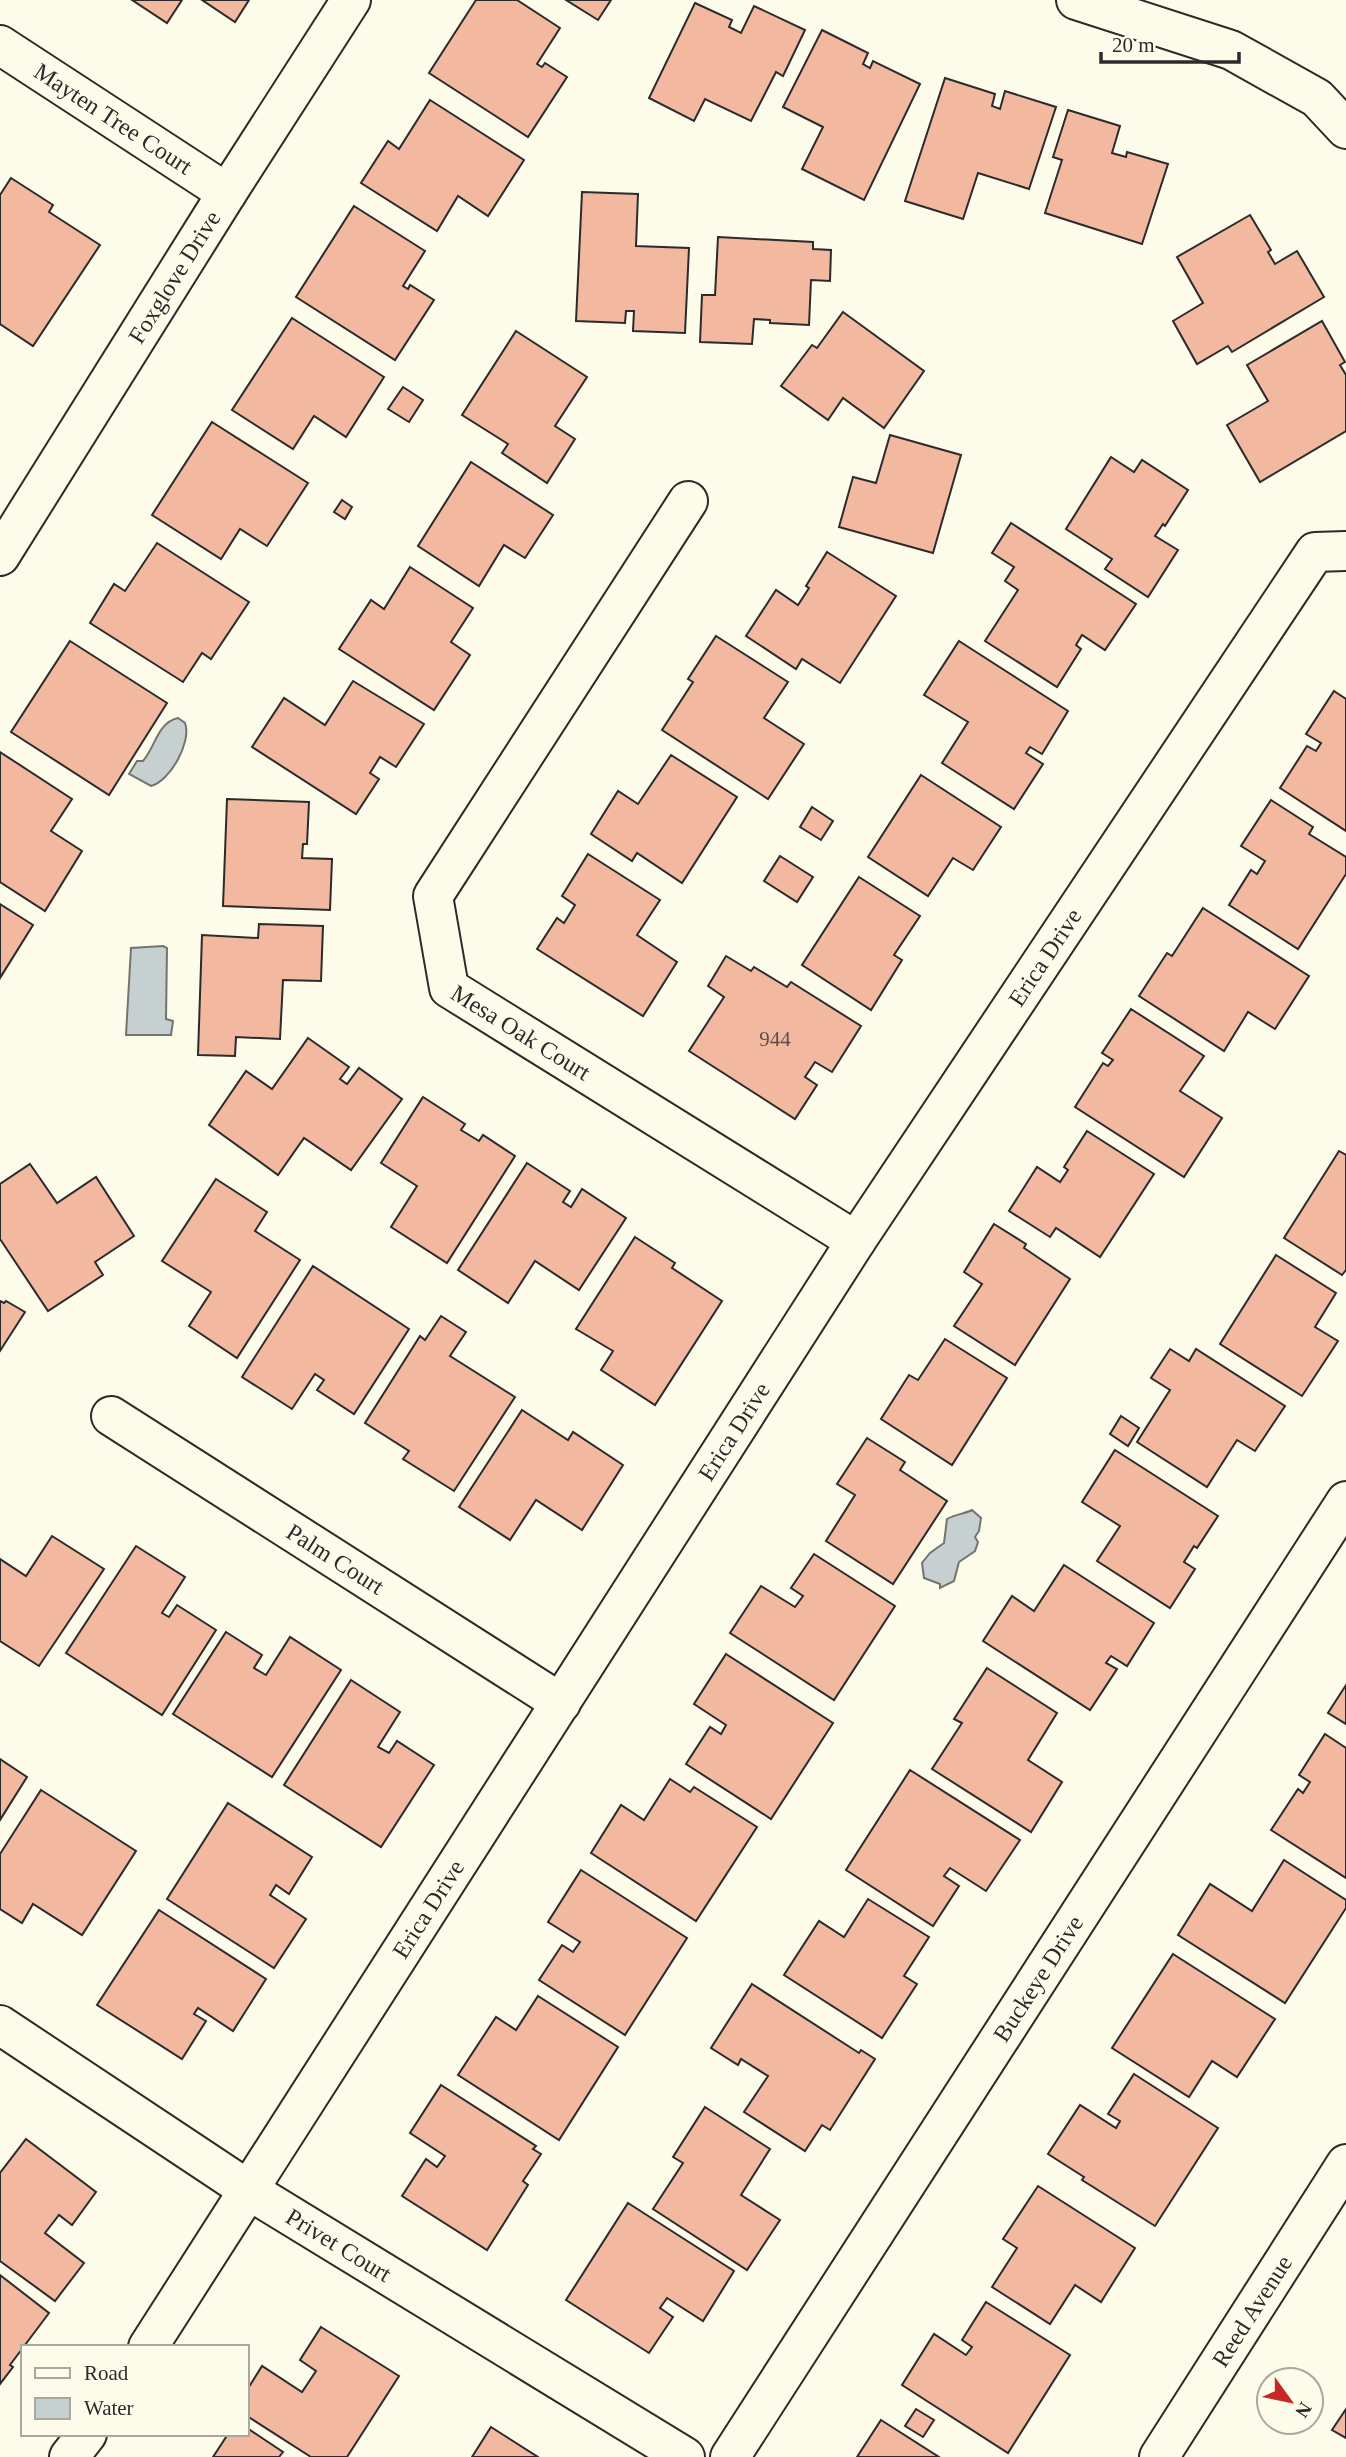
<svg xmlns="http://www.w3.org/2000/svg" width="1346" height="2457" viewBox="0 0 1346 2457" font-family="'Times New Roman',serif">
	<style>
		.water { fill: #c7d0d0; stroke: #74746e; stroke-width: 2 }
		.building { fill: #f2b8a0; stroke: #2b2b2b; stroke-width: 2 }
		.lines { fill: none; stroke-linecap: round; stroke-linejoin: round }
		.minor-casing { stroke: #2b2b2b; stroke-width: 42 }
		.secondary-casing { stroke: #2b2b2b; stroke-width: 42 }
		.minor { stroke: #fdfbea; stroke-width: 38 }
		.secondary { stroke: #fdfbea; stroke-width: 38 }
		.labels { text-anchor: middle; dominant-baseline: central; stroke-width: 5; stroke-linejoin: round; paint-order: stroke }
		.number-label { font-size: 21px; fill: #5d4e48 }
		.street-label { font-size: 24px; fill: #2b2b2b; stroke: #fdfbea }
	</style>
	<rect width="100%" height="100%" fill="#fdfbea"/>
	<g class="water">
		<path d="M 178,718 L 185,723 C 192,742 170,781 151,786 L 129,774 L 137,761 L 143,761 C 156,746 157,723 178,718 Z"/>
		<polygon points="163,946 167,948 166,1019 173,1021 171,1035 126,1035 131,948"/>
		<path d="M 972,1510 L 981,1518 L 979,1531 L 975,1537 L 978,1542 L 975,1551 L 959,1562 L 954,1581 L 940,1588 L 940,1584 L 924,1578 L 922,1563 L 930,1553 L 944,1543 L 947,1519 C 956,1514 964,1514 972,1510 Z"/>
	</g>
	<g class="building">
		<polygon points="132,0 182,0 167,23"/>
		<polygon points="202,0 249,0 235,22"/>
		<polygon points="476,0 517,0 560,28 537,64 542,67 545,63 567,77 528,137 429,73"/>
		<polygon points="566,0 611,0 598,20"/>
		<polygon points="695,3 732,20 729,27 741,33 754,6 805,30 783,76 776,72 751,121 705,99 694,121 649,98"/>
		<polygon points="822,30 868,53 863,64 870,68 873,61 920,84 864,200 802,169 823,127 783,107"/>
		<polygon points="945,78 995,94 992,106 1000,109 1005,91 1056,107 1029,189 978,173 963,219 905,201"/>
		<polygon points="430,100 524,160 488,216 458,196 437,231 361,183 388,141 399,149"/>
		<polygon points="1068,110 1120,126 1112,153 1126,157 1127,152 1168,164 1142,244 1045,213 1062,160 1053,157"/>
		<polygon points="11,178 53,205 49,212 100,245 33,346 0,324 0,195"/>
		<polygon points="582,192 638,194 636,246 689,248 685,333 633,331 634,311 626,311 625,323 576,321"/>
		<polygon points="354,206 425,251 403,286 408,289 410,285 434,300 395,360 296,297"/>
		<polygon points="1250,215 1271,250 1268,252 1275,264 1297,251 1324,297 1232,352 1228,346 1197,364 1173,321 1203,303 1177,257"/>
		<polygon points="718,237 813,242 813,249 831,250 830,281 811,280 809,325 770,323 770,320 754,319 752,344 700,342 702,295 715,295"/>
		<polygon points="843,312 924,371 884,428 843,398 828,420 781,386 812,345 817,348"/>
		<polygon points="292,318 384,377 346,437 314,416 293,449 232,410"/>
		<polygon points="1322,321 1345,362 1340,365 1346,375 1346,431 1260,482 1227,425 1268,401 1247,365"/>
		<polygon points="516,331 587,377 555,426 575,439 547,483 502,453 508,444 462,415"/>
		<polygon points="403,387 423,400 409,422 388,409"/>
		<polygon points="212,422 308,483 267,546 240,529 221,559 152,515"/>
		<polygon points="890,435 961,455 933,553 839,527 853,477 876,483"/>
		<polygon points="1111,457 1134,472 1142,460 1188,490 1165,526 1163,524 1155,536 1178,550 1148,597 1105,569 1112,559 1066,529"/>
		<polygon points="471,462 553,515 525,558 504,545 479,586 418,546"/>
		<polygon points="342,500 352,507 345,519 334,512"/>
		<polygon points="1011,523 1136,604 1105,650 1082,635 1076,645 1081,649 1057,687 985,641 1018,590 1005,581 1014,567 992,553"/>
		<polygon points="157,543 249,602 211,659 202,653 183,682 90,623 114,584 125,591"/>
		<polygon points="827,552 896,596 840,683 802,659 796,669 746,636 776,590 798,605 809,588 806,586"/>
		<polygon points="410,567 473,608 451,642 470,655 434,710 339,649 371,600 384,609"/>
		<polygon points="716,636 788,682 764,718 804,744 768,799 662,730 693,682 688,679"/>
		<polygon points="70,641 167,703 109,795 11,732"/>
		<polygon points="959,641 1068,711 1042,754 1030,747 1026,753 1043,764 1014,809 942,763 968,722 924,695"/>
		<polygon points="353,681 424,724 396,767 380,757 370,773 379,779 356,814 252,747 284,698 325,725"/>
		<polygon points="1334,691 1346,699 1346,831 1280,788 1307,746 1316,751 1321,743 1306,734"/>
		<polygon points="0,752 72,799 51,831 82,851 45,911 0,882"/>
		<polygon points="671,755 737,797 682,883 637,853 632,861 591,834 618,791 638,804"/>
		<polygon points="921,775 1001,827 973,870 953,858 928,896 868,857"/>
		<polygon points="227,799 309,802 307,844 303,844 302,858 332,859 330,910 223,906"/>
		<polygon points="1271,800 1313,827 1309,834 1346,857 1346,874 1298,949 1229,905 1251,870 1257,874 1265,861 1241,846"/>
		<polygon points="812,807 833,821 821,840 800,827"/>
		<polygon points="588,854 660,900 637,935 677,962 643,1016 537,949 557,918 564,923 575,905 562,896"/>
		<polygon points="780,856 813,877 797,902 764,881"/>
		<polygon points="859,877 920,916 894,955 902,960 871,1010 802,965"/>
		<polygon points="0,904 33,925 0,978"/>
		<polygon points="1203,908 1309,976 1275,1029 1248,1012 1224,1051 1139,996 1167,953 1172,956"/>
		<polygon points="259,924 323,926 321,981 283,980 280,1039 236,1037 235,1056 198,1055 202,935 258,938"/>
		<polygon points="726,956 751,971 754,967 787,987 791,982 861,1026 832,1072 815,1062 805,1077 817,1085 795,1119 689,1051 724,997 708,986"/>
		<polygon points="1131,1009 1204,1056 1180,1091 1222,1118 1184,1177 1075,1107 1103,1063 1108,1066 1113,1060 1102,1053"/>
		<polygon points="308,1038 349,1067 340,1079 347,1084 359,1068 402,1099 351,1170 304,1138 278,1175 209,1125 246,1071 272,1089"/>
		<polygon points="423,1097 465,1124 461,1130 479,1141 483,1135 515,1156 447,1263 391,1227 417,1186 381,1163"/>
		<polygon points="1087,1131 1154,1174 1100,1257 1056,1228 1050,1237 1009,1211 1037,1167 1060,1182 1068,1170 1064,1167"/>
		<polygon points="1339,1151 1346,1155 1346,1270 1342,1275 1284,1238"/>
		<polygon points="527,1163 570,1191 563,1202 571,1207 582,1189 626,1218 579,1290 535,1261 508,1303 458,1270"/>
		<polygon points="30,1164 57,1203 96,1177 134,1236 95,1262 103,1275 48,1311 0,1239 0,1184"/>
		<polygon points="216,1179 267,1212 255,1231 300,1260 237,1358 189,1326 211,1292 162,1261"/>
		<polygon points="994,1224 1026,1244 1024,1248 1070,1279 1015,1365 954,1326 982,1284 964,1272"/>
		<polygon points="635,1237 675,1263 672,1268 722,1301 655,1405 601,1370 613,1351 576,1329"/>
		<polygon points="1276,1255 1336,1293 1315,1327 1338,1341 1302,1396 1220,1344"/>
		<polygon points="313,1266 409,1329 354,1414 317,1390 324,1380 315,1374 292,1409 242,1377"/>
		<polygon points="0,1301 4,1303 6,1301 25,1312 0,1351"/>
		<polygon points="441,1316 466,1332 450,1356 515,1397 454,1491 403,1459 409,1451 365,1423 420,1336 425,1340"/>
		<polygon points="945,1339 1007,1378 952,1465 881,1419 909,1375 918,1380"/>
		<polygon points="1170,1349 1189,1361 1196,1349 1285,1406 1255,1451 1237,1440 1207,1487 1137,1442 1170,1390 1151,1378"/>
		<polygon points="522,1410 568,1440 573,1432 623,1465 582,1530 536,1500 510,1540 459,1507"/>
		<polygon points="1121,1416 1139,1428 1128,1446 1110,1434"/>
		<polygon points="867,1438 905,1462 900,1470 947,1501 893,1584 826,1541 855,1495 837,1484"/>
		<polygon points="1115,1450 1218,1516 1197,1548 1194,1546 1184,1562 1195,1569 1170,1608 1097,1561 1120,1526 1082,1502"/>
		<polygon points="52,1536 104,1569 39,1666 0,1641 0,1559 26,1576"/>
		<polygon points="136,1546 185,1577 162,1613 169,1617 177,1605 216,1630 162,1715 66,1653"/>
		<polygon points="814,1554 895,1606 834,1700 730,1633 761,1586 795,1607 803,1596 791,1588"/>
		<polygon points="1064,1565 1154,1623 1127,1666 1111,1656 1106,1663 1117,1669 1090,1710 983,1641 1012,1596 1034,1611"/>
		<polygon points="226,1632 262,1655 254,1668 266,1675 290,1637 341,1670 272,1777 173,1714"/>
		<polygon points="726,1654 833,1723 771,1819 686,1764 710,1727 721,1734 726,1725 694,1704"/>
		<polygon points="987,1668 1057,1713 1028,1760 1062,1782 1031,1832 932,1769 962,1723 954,1719"/>
		<polygon points="351,1680 400,1712 378,1747 389,1753 397,1741 434,1765 381,1847 284,1785"/>
		<polygon points="1346,1685 1346,1724 1328,1713"/>
		<polygon points="1325,1734 1346,1748 1346,1878 1271,1830 1298,1789 1303,1793 1310,1782 1299,1775"/>
		<polygon points="0,1759 27,1777 0,1820"/>
		<polygon points="910,1770 1020,1840 986,1891 950,1868 944,1876 959,1886 933,1926 846,1870"/>
		<polygon points="670,1779 690,1792 694,1787 757,1827 696,1921 591,1853 621,1805 644,1820"/>
		<polygon points="41,1790 136,1851 82,1935 33,1904 22,1923 0,1909 0,1854"/>
		<polygon points="228,1803 312,1857 289,1894 276,1885 270,1895 306,1919 274,1968 167,1899"/>
		<polygon points="1284,1860 1346,1900 1346,1908 1285,2003 1178,1935 1210,1884 1252,1911"/>
		<polygon points="581,1870 687,1938 625,2035 539,1980 562,1945 573,1952 580,1942 548,1922"/>
		<polygon points="868,1899 929,1937 904,1976 917,1984 882,2038 784,1975 819,1921 844,1937"/>
		<polygon points="159,1910 266,1979 233,2031 198,2008 194,2014 206,2021 182,2059 97,2005"/>
		<polygon points="1173,1954 1275,2019 1237,2077 1212,2061 1189,2097 1112,2048"/>
		<polygon points="752,1984 859,2053 861,2050 875,2059 830,2130 822,2125 805,2151 744,2112 768,2076 741,2059 738,2065 711,2048"/>
		<polygon points="538,1996 618,2047 559,2140 458,2075 496,2017 516,2030"/>
		<polygon points="1134,2074 1218,2128 1155,2226 1082,2180 1084,2177 1048,2154 1080,2105 1116,2128 1120,2121 1108,2114"/>
		<polygon points="441,2085 536,2146 533,2149 541,2154 523,2181 528,2185 487,2250 402,2196 426,2159 437,2167 445,2156 410,2133"/>
		<polygon points="705,2107 770,2149 741,2195 780,2220 747,2270 653,2209 683,2163 673,2157"/>
		<polygon points="26,2139 96,2192 72,2225 59,2215 45,2233 84,2263 55,2301 0,2261 0,2173"/>
		<polygon points="1038,2186 1135,2248 1101,2302 1075,2285 1050,2324 992,2287 1017,2248 1003,2239"/>
		<polygon points="628,2203 734,2271 703,2321 667,2298 660,2308 673,2317 649,2353 566,2300"/>
		<polygon points="0,2275 49,2313 10,2365 13,2367 0,2384"/>
		<polygon points="986,2302 1070,2355 1008,2453 902,2385 934,2334 966,2355 972,2347 962,2340"/>
		<polygon points="321,2327 399,2376 347,2457 311,2457 247,2416 247,2390 262,2366 302,2392 316,2371 300,2360"/>
		<polygon points="916,2409 934,2420 923,2437 905,2426"/>
		<polygon points="1346,2409 1346,2438 1332,2430"/>
		<polygon points="881,2420 939,2457 857,2457"/>
		<polygon points="491,2427 538,2457 472,2457"/>
		<polygon points="247,2428 283,2452 279,2457 213,2457 228,2434 247,2434"/>
	</g>
	<g class="lines">
		<defs>
			<g id="minor">
				<polyline points="1076,0 1231,50 1317,98 1346,129"/>
				<path id="s1" d="M 0,45 L 227,193"/>
				<path id="s2" d="M 688,501 L 433,896 L 449,988 L 856,1241"/>
				<path id="s3" d="M 0,556 L 227,193 L 351,0"/>
				<path id="s4" d="M 111,1416 L 561,1703"/>
				<path id="s5" d="M 0,2025 L 250,2191 L 685,2457"/>
				<path id="s6" d="M 148,2347 L 856,1241 L 1315,552 L 1346,551"/>
				<polyline points="69,2457 87,2434"/>
				<path id="s7" d="M 730,2457 L 1346,1501"/>
			</g>
			<g id="secondary">
				<path id="s8" d="M 1159,2457 L 1346,2164"/>
			</g>
		</defs>
		<use href="#minor" class="minor-casing"/>
		<use href="#secondary" class="secondary-casing"/>
		<use href="#minor" class="minor"/>
		<use href="#secondary" class="secondary"/>
	</g>
	<g class="labels">
		<g class="number-label">
			<text x="775" y="1039">944</text>
		</g>
		<g class="street-label">
			<text stroke="none"><textPath href="#s1" startOffset="135">Mayten Tree Court</textPath></text>
			<text stroke="none"><textPath href="#s3" startOffset="329">Foxglove Drive</textPath></text>
			<text stroke="none"><textPath href="#s6" startOffset="1654">Erica Drive</textPath></text>
			<text stroke="none"><textPath href="#s2" startOffset="648">Mesa Oak Court</textPath></text>
			<text stroke="none"><textPath href="#s6" startOffset="1087">Erica Drive</textPath></text>
			<text stroke="none"><textPath href="#s4" startOffset="266">Palm Court</textPath></text>
			<text stroke="none"><textPath href="#s6" startOffset="520">Erica Drive</textPath></text>
			<text stroke="none"><textPath href="#s7" startOffset="569">Buckeye Drive</textPath></text>
			<text stroke="none"><textPath href="#s5" startOffset="404">Privet Court</textPath></text>
			<text stroke="none"><textPath href="#s8" startOffset="173">Reed Avenue</textPath></text>
		</g>
	</g>
	<rect x="21" y="2345" width="228" height="91" fill="#fdfbea" stroke="#a9a89e" stroke-width="2"/>
	<rect x="35" y="2368" width="35" height="10" fill="#fdfbea" stroke="#a9a89e" stroke-width="2"/>
	<text x="84" y="2380" font-size="21" fill="#2b2b2b">Road</text>
	<rect x="35" y="2398" width="35" height="21" fill="#c7d0d0" stroke="#a9a89e" stroke-width="2"/>
	<text x="84" y="2415" font-size="21" fill="#2b2b2b">Water</text>
	<g transform="translate(1290 2401) rotate(123)"><circle r="33" fill="#fdfbea" stroke="#a9a89e" stroke-width="2"/>
	<path d="M0-5L12 26L0 18L-12 26Z" fill="#c62828"/>
	<text y="-10" font-size="19" font-weight="bold" text-anchor="middle" fill="#2b2b2b">N</text>
	</g>
	<path d="M1101 52v10h138v-10" fill="none" stroke="#2b2b2b" stroke-width="3.5"/>
	<text x="1112" y="52" font-size="21" fill="#2b2b2b" stroke="#fdfbea" stroke-width="5" paint-order="stroke">20 m</text>
</svg>
